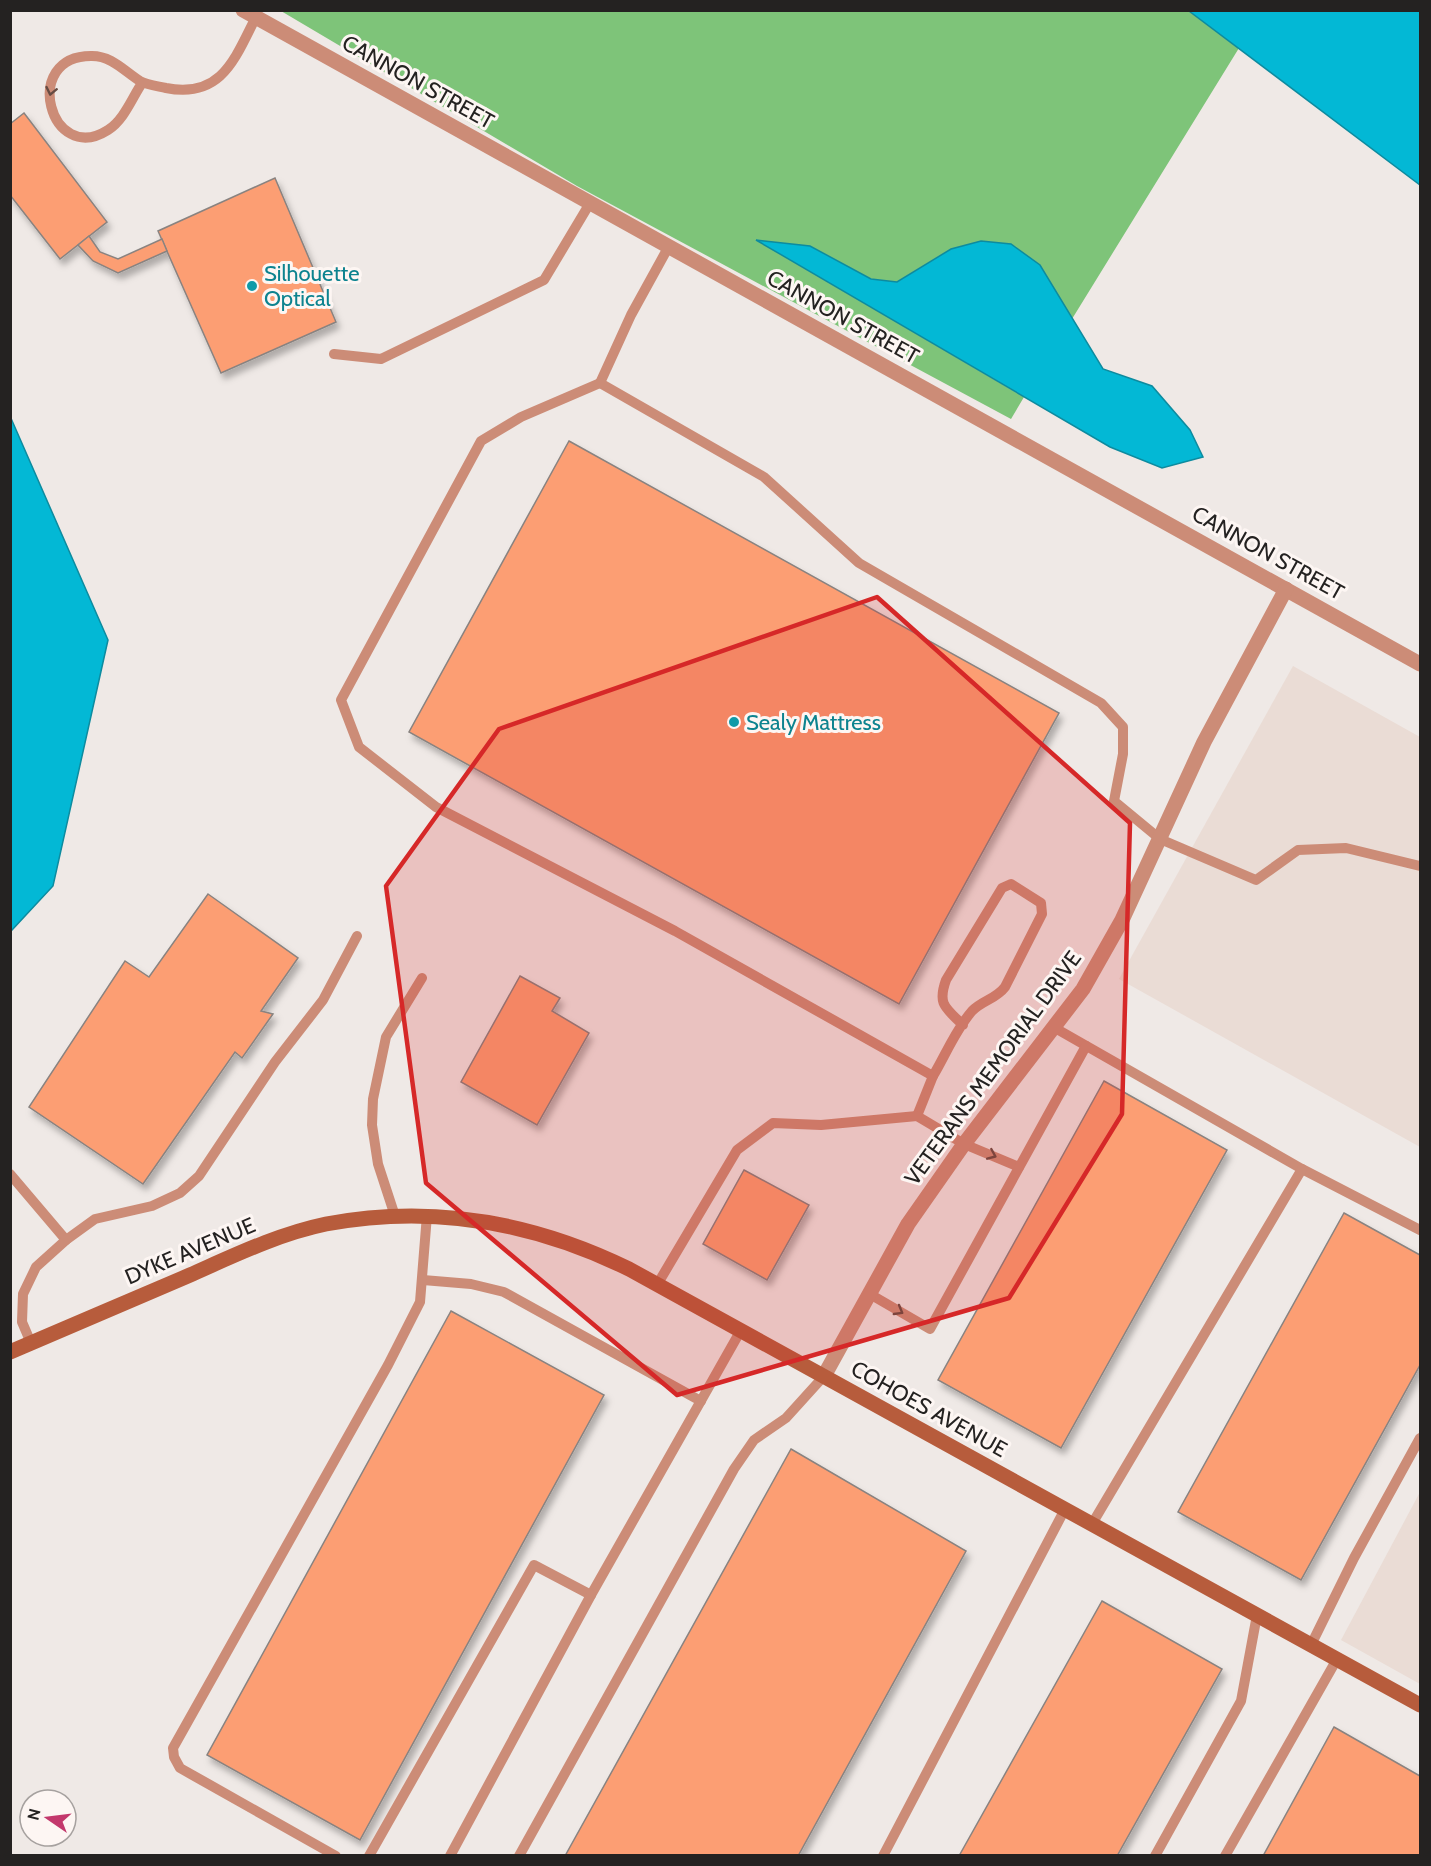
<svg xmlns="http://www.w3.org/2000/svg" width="1431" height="1866" viewBox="0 0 1431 1866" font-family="Cabin,sans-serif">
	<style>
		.built { fill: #eadcd5 }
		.forest { fill: #7ec479 }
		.water { fill: #03b8d5; stroke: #0d8b9f; stroke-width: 1.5 }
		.building { fill: #fc9e73; stroke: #898380; stroke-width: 1.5; filter: url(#shadow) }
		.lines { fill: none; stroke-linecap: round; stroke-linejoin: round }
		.lane { stroke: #cc8c77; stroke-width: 10 }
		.street { stroke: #cc8c77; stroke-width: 15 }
		.secondary { stroke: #b75c3c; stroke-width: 15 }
		.oneway { stroke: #674c43 }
		.marked { fill: #d62828; fill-opacity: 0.2; stroke: #d62828; stroke-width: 4.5; stroke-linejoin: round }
		.culture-dot { fill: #0f9aa8; stroke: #fdf6f3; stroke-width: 2 }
		.labels { text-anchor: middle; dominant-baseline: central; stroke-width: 6; stroke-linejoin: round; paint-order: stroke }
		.street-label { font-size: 22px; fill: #242221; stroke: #fdf6f3 }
		.culture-label { font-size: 22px; fill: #0d838f; stroke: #fdf6f3; text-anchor: start }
	</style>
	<defs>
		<filter id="shadow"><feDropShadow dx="3.5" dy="6" stdDeviation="3" flood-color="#0004"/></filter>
	</defs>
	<rect width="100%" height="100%" fill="#efe9e6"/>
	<g class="built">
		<polygon points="1293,666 1420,737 1420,1147 1119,979"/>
		<polygon points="1420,1492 1420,1684 1341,1640"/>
	</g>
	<polygon class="forest" points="1189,10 1239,48 1072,319 1064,308 951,249 897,282 871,279 810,246 758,241 1024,397 1011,419 577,186 281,11"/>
	<g class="water">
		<polygon points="1189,11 1420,11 1420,185"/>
		<polygon points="756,240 810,246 871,279 897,282 951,249 981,241 1011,244 1040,265 1103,369 1152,386 1190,430 1203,457 1162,468 1110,447"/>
		<polygon points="10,416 108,640 53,886 11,931"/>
	</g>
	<g class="building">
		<polygon points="24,113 107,222 60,259 10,195 10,124"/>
		<polygon points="275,178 336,322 221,373 158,231"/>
		<polygon points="89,236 100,252 118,259 162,239 167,251 118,273 93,261 78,245"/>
		<polygon points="569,441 1059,713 899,1004 409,732"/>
		<polygon points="208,894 298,958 261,1011 273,1014 242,1058 235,1052 143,1184 29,1107 125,961 149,977"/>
		<polygon points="520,976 560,998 552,1011 589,1033 537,1125 461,1082"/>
		<polygon points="1104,1081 1227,1150 1061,1448 938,1380"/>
		<polygon points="744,1170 809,1205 767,1280 703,1244"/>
		<polygon points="1344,1213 1420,1255 1420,1365 1301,1580 1178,1512"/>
		<polygon points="451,1311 604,1395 360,1840 207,1755"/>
		<polygon points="791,1449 966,1551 798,1856 565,1856"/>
		<polygon points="1102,1601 1222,1669 1117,1856 959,1856"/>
		<polygon points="1334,1727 1420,1776 1420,1856 1263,1856"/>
	</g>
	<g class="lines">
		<g class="lane">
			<path d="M 142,83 C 132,98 124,120 108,130 C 50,167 20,55 92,56 C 112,56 124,71 140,81 C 147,85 157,86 166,88 C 222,99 235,58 256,17"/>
			<polyline points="669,246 631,315 600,383 764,477 859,563 1101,703 1123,727 1123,754 1114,801 1160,839 1256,880 1298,850 1346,848 1420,866"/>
			<polyline points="334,354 381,359 544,280 590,203"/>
			<polyline points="600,383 521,417 481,441 341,700 359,747 436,807 675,931 933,1076 917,1116 964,1144 1019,1167"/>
			<polyline points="1055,1028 1302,1169 1420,1230"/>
			<path d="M 933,1076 C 945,1056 956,1029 972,1011 C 983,1000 996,999 1005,987 L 1042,914 L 1041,903 L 1011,884 L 1002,888 L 946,980 C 937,1005 946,1008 963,1025"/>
			<polyline points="10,1174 66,1240"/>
			<polyline points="395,1216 378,1164 372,1125 373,1099 386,1037 422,978"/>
			<polyline points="423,1280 471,1284 504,1292 701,1401"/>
			<polyline points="657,1285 737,1150 773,1123 821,1125 917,1116"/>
			<polyline points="868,1293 930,1329 1086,1046"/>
			<polyline points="31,1343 22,1322 23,1294 36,1267 66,1240 95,1219 152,1206 180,1193 199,1176 275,1062 323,1000 357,936"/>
			<polyline points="1092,1524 1302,1169"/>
			<polyline points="1311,1645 1354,1558 1420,1438"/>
			<polyline points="336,1856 180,1768 174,1757 173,1748 388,1365 420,1302 427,1215"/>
			<polyline points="369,1856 534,1565 591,1595 741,1330"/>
			<polyline points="450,1856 591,1595"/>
			<polyline points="519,1856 734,1469 754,1440 786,1418 824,1376"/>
			<polyline points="883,1856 1065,1509"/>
			<polyline points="1155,1856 1241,1701 1257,1615"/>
			<polyline points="1225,1856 1337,1659"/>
		</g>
		<g class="street">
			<polyline points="243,10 1420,664"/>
			<polyline points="824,1376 908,1224 964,1144 1083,989 1122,920 1204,742 1286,589"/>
		</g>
		<path class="secondary" d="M 10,1352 C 70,1326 130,1301 190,1275 C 233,1256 278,1234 326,1224 C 432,1204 533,1222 629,1269 L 1420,1705"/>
	</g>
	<defs><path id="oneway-chevron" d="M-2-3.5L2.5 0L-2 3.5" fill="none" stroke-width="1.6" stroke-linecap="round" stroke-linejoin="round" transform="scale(1.5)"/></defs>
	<g class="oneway">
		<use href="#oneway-chevron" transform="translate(51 91) rotate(102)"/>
		<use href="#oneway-chevron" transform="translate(992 1155) rotate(23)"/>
		<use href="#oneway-chevron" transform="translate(899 1311) rotate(30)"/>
	</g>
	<path class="marked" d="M 877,597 L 1130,823 L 1122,1114 L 1009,1298 L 677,1395 L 426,1183 L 386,886 L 499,729 Z"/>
	<g class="culture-dot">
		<circle cx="252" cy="286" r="6"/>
		<circle cx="734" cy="722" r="6"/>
	</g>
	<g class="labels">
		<g class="street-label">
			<text transform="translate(418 82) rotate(29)">CANNON STREET</text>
			<text transform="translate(843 317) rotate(29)">CANNON STREET</text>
			<text transform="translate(1268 553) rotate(29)">CANNON STREET</text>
			<text transform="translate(993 1068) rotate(-54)">VETERANS MEMORIAL DRIVE</text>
			<text transform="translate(190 1251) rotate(-23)">DYKE AVENUE</text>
			<text transform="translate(929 1409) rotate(29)">COHOES AVENUE</text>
		</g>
		<g class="culture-label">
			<text x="264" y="273">Silhouette<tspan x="264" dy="25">Optical</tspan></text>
			<text x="746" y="722">Sealy Mattress</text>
		</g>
	</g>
	<rect width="1431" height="1866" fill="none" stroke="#242221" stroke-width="24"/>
	<g transform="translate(48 1818) rotate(284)"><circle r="28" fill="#fdf6f3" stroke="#a6a19f" stroke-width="1.5"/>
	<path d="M0-4.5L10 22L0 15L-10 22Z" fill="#c3386c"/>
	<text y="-9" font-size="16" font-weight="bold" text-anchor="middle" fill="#242221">N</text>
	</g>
</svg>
